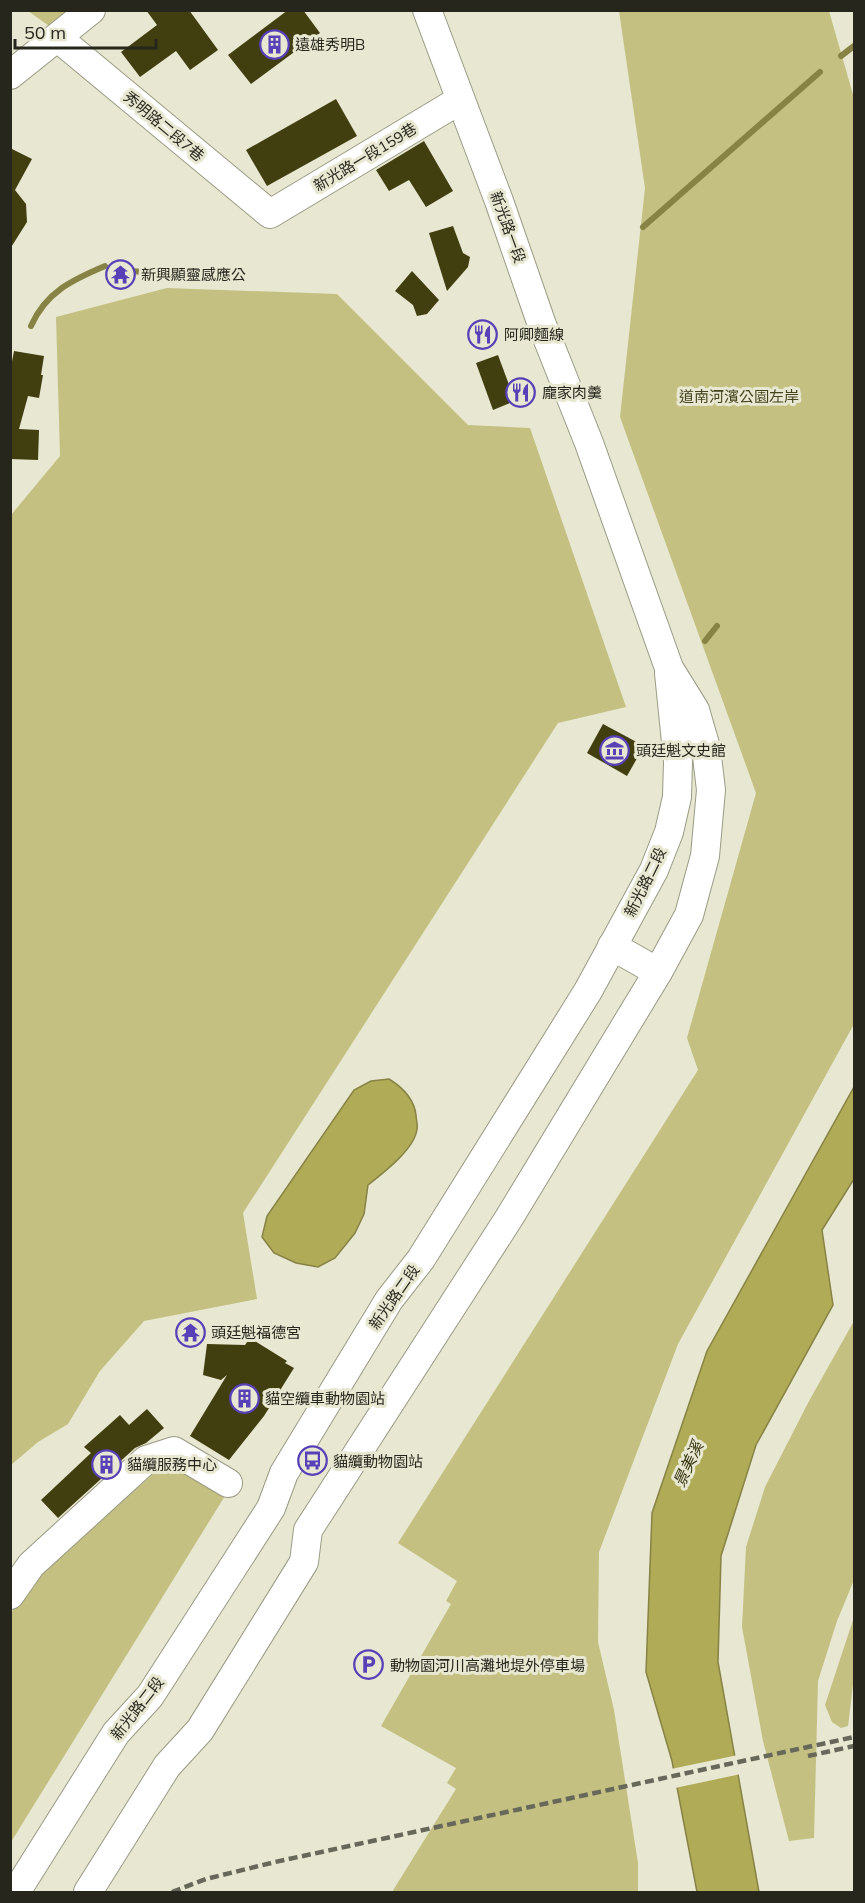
<svg xmlns="http://www.w3.org/2000/svg" width="865" height="1903" viewBox="0 0 865 1903" font-family="Mulish,'Noto Sans TC',sans-serif">
	<style>
		.green { fill: #c3c081 }
		.water { fill: #b0ab56; stroke: #878345; stroke-width: 1.5 }
		.pier { fill: #e8e7d1 }
		.lines { fill: none; stroke-linecap: round; stroke-linejoin: round }
		.stream { stroke: #878345; stroke-width: 6 }
		.building { fill: #413e10 }
		.minor-casing { stroke: #9a9a85; stroke-width: 30 }
		.minor { stroke: #fff; stroke-width: 28 }
		.rail { stroke: #68685a; stroke-width: 4.5; stroke-dasharray: 9 4.5; stroke-linecap: butt }
		.labels { text-anchor: middle; dominant-baseline: central; stroke-width: 6; stroke-linejoin: round; paint-order: stroke }
		.poi-label { font-size: 15px; fill: #26261d; stroke: #e8e7d1; text-anchor: start }
		.street-label { font-size: 15px; fill: #26261d; stroke: #e8e7d1 }
		.park-label { font-size: 15px; fill: #46441f; stroke: #e8e7d1 }
		.water-label { font-size: 16px; font-style: italic; fill: #36340f; stroke: #e8e7d1 }
	</style>
	<rect width="100%" height="100%" fill="#e8e7d1"/>
	<g class="green">
		<polygon points="28,11 74,11 52,28"/>
		<polygon points="619,11 829,11 854,98 854,1024 678,1344 599,1552 598,1642 614,1710 638,1863 638,1892 392,1892 456,1789 447,1783 456,1768 381,1726 451,1604 446,1601 457,1581 398,1543 698,1070 687,1038 756,793 620,417 645,188"/>
		<polygon points="167,288 337,294 468,425 530,428 626,707 558,723 243,1213 257,1299 144,1321 100,1371 68,1424 38,1442 11,1465 11,515 60,456 56,317"/>
		<polygon points="854,1321 854,1580 837,1621 818,1681 814,1838 789,1841 763,1741 742,1627 746,1547 765,1487 809,1401"/>
		<polygon points="183,1462 228,1491 11,1842 11,1613 32,1581 161,1467"/>
		<polygon points="854,1617 854,1676 848,1726 841,1728 832,1722 825,1705"/>
	</g>
	<g class="water">
		<path d="M 389,1079 C 402,1087 414,1099 416,1115 C 416,1119 418,1125 417,1129 C 415,1149 383,1173 368,1185 L 364,1214 L 355,1233 L 335,1258 L 318,1267 L 296,1263 L 274,1253 L 262,1237 L 267,1216 L 354,1090 L 371,1081 Z"/>
		<polygon points="854,1087 854,1179 822,1230 833,1305 756,1445 721,1556 718,1662 759,1892 697,1892 672,1761 646,1672 652,1513 707,1351"/>
	</g>
	<polygon class="pier" points="738,1755 741,1774 675,1788 671,1769"/>
	<g class="lines">
		<g class="stream">
			<polyline points="841,56 854,46"/>
			<polyline points="643,227 820,72"/>
			<polyline points="130,271 144,272 152,269"/>
			<path d="M 31,326 C 46,292 72,280 105,266"/>
			<polyline points="705,641 717,626"/>
		</g>
	</g>
	<g class="building">
		<polygon points="146,10 189,10 218,50 190,70 176,51 140,77 121,52 157,25"/>
		<polygon points="288,10 303,10 320,33 251,84 228,55"/>
		<polygon points="336,99 357,136 267,186 246,150"/>
		<polygon points="424,141 453,191 426,207 409,180 389,191 376,170"/>
		<polygon points="10,148 32,159 15,190 26,204 27,222 10,249"/>
		<polygon points="453,226 463,253 470,257 468,267 447,291 429,233"/>
		<polygon points="117,263 130,269 122,286 109,279"/>
		<polygon points="412,271 439,300 427,314 417,316 413,305 395,291"/>
		<polygon points="14,351 44,356 41,375 43,375 39,398 28,396 19,429 39,430 38,460 10,459 10,372"/>
		<polygon points="498,355 515,401 493,410 476,363"/>
		<polygon points="603,724 644,746 627,776 587,753"/>
		<polygon points="250,1338 287,1361 285,1363 294,1368 264,1416 229,1460 190,1436 227,1375 221,1380 203,1375 207,1344 245,1345"/>
		<polygon points="147,1409 164,1428 146,1443 135,1448 58,1518 41,1500 91,1453 84,1447 120,1415 129,1425"/>
	</g>
	<g class="lines">
		<defs>
			<g id="minor">
				<polyline points="58,38 270,214 460,100"/>
				<polyline points="10,75 91,10"/>
				<polyline points="612,946 658,972"/>
				<polyline points="10,1595 31,1565 146,1460 174,1451 228,1483"/>
				<polyline points="16,1892 116,1733 150,1696 271,1508 284,1473 389,1300 421,1259 588,991 654,870 669,832 677,797 678,762 669,673"/>
				<polyline points="88,1892 167,1766 200,1730 304,1562 308,1530 509,1218 658,972 689,915 705,856 711,790 706,748 695,710 669,668 589,443 542,325 499,201 427,10"/>
			</g>
		</defs>
		<use href="#minor" class="minor-casing"/>
		<use href="#minor" class="minor"/>
		<g class="rail">
			<polyline points="808,1756 854,1746"/>
			<polyline points="172,1892 206,1879 275,1862 854,1737"/>
		</g>
	</g>
	<defs>
		<symbol id="building-ring" viewBox="-11 -11 22 22"><circle r="9.5" fill="#e8e7d1" stroke="#5740b8" stroke-width="1.5"/><path d="M-4-6H4V6H1V3H-1V6H-4ZM-2.5-4.3h1.7v1.8h-1.7ZM.8-4.3h1.7v1.8H.8ZM-2.5-1h1.7V.8h-1.7ZM.8-1h1.7V.8H.8Z" fill="#5740b8"/></symbol>
		<symbol id="temple-ring" viewBox="-11 -11 22 22"><circle r="9.5" fill="#e8e7d1" stroke="#5740b8" stroke-width="1.5"/><path d="M0-6L5-2H3V0L6.5 2.5H4V6H1.5V3h-3V6H-4V2.5H-6.5L-3 0V-2H-5Z" fill="#5740b8"/></symbol>
		<symbol id="restaurant-ring" viewBox="-11 -11 22 22"><circle r="9.5" fill="#e8e7d1" stroke="#5740b8" stroke-width="1.5"/><path d="M-5-6h1v4h1v-4h1v4h1v-4h1v5L-1.5 .5V6h-2V.5L-5-1ZM5-6V6H3V1.5H1.5Q1.5-4 5-6Z" fill="#5740b8"/></symbol>
		<symbol id="museum-ring" viewBox="-11 -11 22 22"><circle r="9.5" fill="#e8e7d1" stroke="#5740b8" stroke-width="1.5"/><path d="M0-6L6-3V-2H-6V-3ZM-5-1h2V3h-2ZM-1-1h2V3h-2ZM3-1h2V3H3ZM-6 4H6V6H-6Z" fill="#5740b8"/></symbol>
		<symbol id="bus-ring" viewBox="-11 -11 22 22"><circle r="9.5" fill="#e8e7d1" stroke="#5740b8" stroke-width="1.5"/><path d="M-5-6H5V4H4V6H2V4H-2V6H-4V4H-5ZM-3.5-4V0h7V-4ZM-3.5 1.2v1.5H-2V1.2ZM2 1.2v1.5H3.5V1.2Z" fill="#5740b8"/></symbol>
		<symbol id="parking-ring" viewBox="-11 -11 22 22"><circle r="9.5" fill="#e8e7d1" stroke="#5740b8" stroke-width="1.5"/><path d="M-3.5-5.5H1a3.5 3.5 0 0 1 0 7H-1V5.5H-3.5ZM-1-3.4V-.6H.8a1.4 1.4 0 0 0 0-2.8Z" fill="#5740b8"/></symbol>
	</defs>
	<g fill-rule="evenodd">
		<use href="#building-ring" x="258" y="28" width="33" height="33"/>
		<use href="#temple-ring" x="104" y="258" width="33" height="33"/>
		<use href="#restaurant-ring" x="466" y="318" width="33" height="33"/>
		<use href="#restaurant-ring" x="504" y="376" width="33" height="33"/>
		<use href="#museum-ring" x="598" y="734" width="33" height="33"/>
		<use href="#temple-ring" x="174" y="1316" width="33" height="33"/>
		<use href="#building-ring" x="228" y="1382" width="33" height="33"/>
		<use href="#bus-ring" x="296" y="1444" width="33" height="33"/>
		<use href="#building-ring" x="90" y="1448" width="33" height="33"/>
		<use href="#parking-ring" x="352" y="1648" width="33" height="33"/>
	</g>
	<g class="labels">
		<g class="poi-label">
			<text x="295" y="44">遠雄秀明B</text>
			<text x="141" y="274">新興顯靈感應公</text>
			<text x="504" y="334">阿卿麵線</text>
			<text x="542" y="392">龐家肉羹</text>
			<text x="636" y="750">頭廷魁文史館</text>
			<text x="211" y="1332">頭廷魁福德宮</text>
			<text x="265" y="1398">貓空纜車動物園站</text>
			<text x="333" y="1461">貓纜動物園站</text>
			<text x="127" y="1464">貓纜服務中心</text>
			<text x="390" y="1665">動物園河川高灘地堤外停車場</text>
		</g>
		<g class="street-label">
			<text transform="translate(164 126) rotate(40)">秀明路二段7巷</text>
			<text transform="translate(365 157) rotate(-31)">新光路一段159巷</text>
			<text transform="translate(508 227) rotate(70)">新光路一段</text>
			<text transform="translate(645 882) rotate(-64)">新光路二段</text>
			<text transform="translate(394 1297) rotate(-55)">新光路二段</text>
			<text transform="translate(137 1708) rotate(-52)">新光路二段</text>
		</g>
		<g class="park-label">
			<text x="739" y="396">道南河濱公園左岸</text>
		</g>
		<g class="water-label">
			<text transform="translate(688 1464) rotate(-65)">景美溪</text>
		</g>
	</g>
	<rect width="865" height="1903" fill="none" stroke="#26261d" stroke-width="24"/>
	<path d="M15 39v9h141v-9" fill="none" stroke="#26261d" stroke-width="3"/>
	<text x="24" y="39" font-size="18" fill="#26261d" stroke="#e8e7d1" stroke-width="4.5" paint-order="stroke">50 m</text>
</svg>
